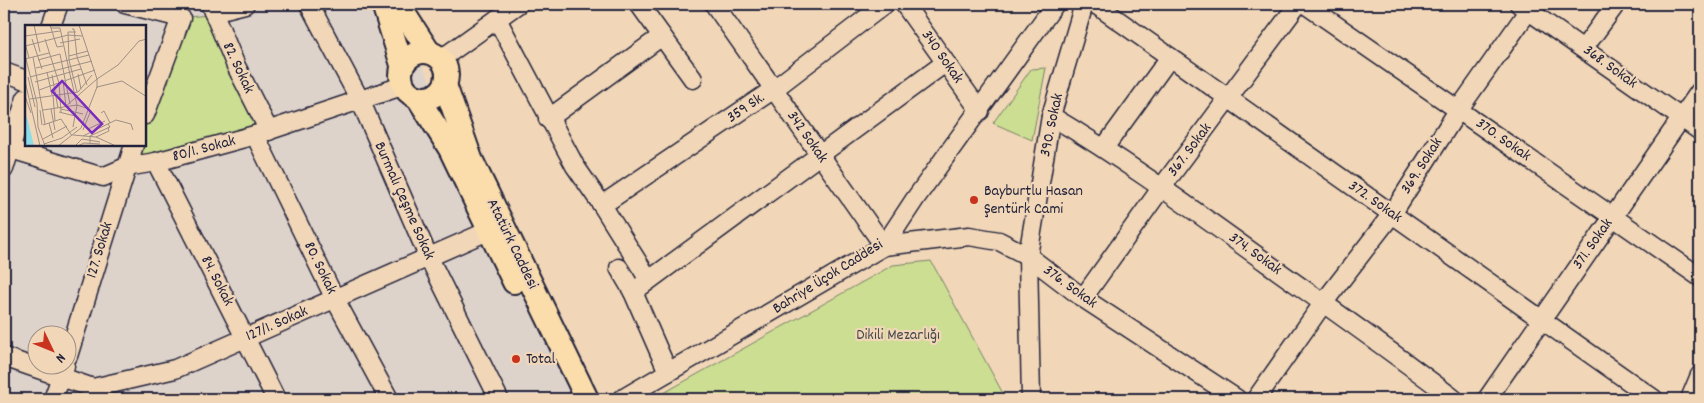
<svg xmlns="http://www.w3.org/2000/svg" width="1704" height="403" viewBox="0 0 1704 403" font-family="Dekko,sans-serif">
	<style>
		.built { fill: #ded3cb; fill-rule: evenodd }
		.green { fill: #ccde92; stroke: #778066 }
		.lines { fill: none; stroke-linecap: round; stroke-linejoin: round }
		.minor-casing { stroke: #22223b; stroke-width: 21 }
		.major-casing { stroke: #22223b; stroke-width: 26 }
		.minor { stroke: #f1d7b8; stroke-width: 18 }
		.major { stroke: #fbddab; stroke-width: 22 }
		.poi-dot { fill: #c8321e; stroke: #f1d7b8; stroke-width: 2 }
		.labels { text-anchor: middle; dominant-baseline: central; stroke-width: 4.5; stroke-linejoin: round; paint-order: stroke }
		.street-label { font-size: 16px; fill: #22223b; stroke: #f1d7b8 }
		.poi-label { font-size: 16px; fill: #22223b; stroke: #f1d7b8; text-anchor: start }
		.park-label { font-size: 16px; fill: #44484c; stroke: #f1d7b8 }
		.inset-road { fill: none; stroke: #9e8f86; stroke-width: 1 }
		.view { fill: #7b2cbf; fill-opacity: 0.15; stroke: #7b2cbf; stroke-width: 2.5 }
		.inset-edge { fill: none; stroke: #22223b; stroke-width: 2.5 }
	</style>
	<rect width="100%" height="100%" fill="#f1d7b8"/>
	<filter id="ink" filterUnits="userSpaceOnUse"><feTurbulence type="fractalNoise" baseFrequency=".02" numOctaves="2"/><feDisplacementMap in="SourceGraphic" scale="10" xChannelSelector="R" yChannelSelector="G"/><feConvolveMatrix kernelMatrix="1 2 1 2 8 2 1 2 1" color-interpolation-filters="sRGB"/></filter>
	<g filter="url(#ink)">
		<path class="built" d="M 4,4 L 389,4 L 442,103 L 585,399 L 4,399 ZM 26,26 L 145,26 L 145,145 L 26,145 ZM 38,336 L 68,336 L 68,366 L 38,366 Z"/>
		<g class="green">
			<polygon points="208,15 259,124 132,159 137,145 145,145 145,122 180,18"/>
			<polygon points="1046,68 1032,140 993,123 1031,69"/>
			<polygon points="931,261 1006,399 653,399 893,265"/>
		</g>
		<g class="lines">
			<defs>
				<g id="minor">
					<polyline points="125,4 181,18 145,115"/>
					<polyline points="210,4 236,66 269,131"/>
					<polyline points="309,4 361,102 428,256 499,399"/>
					<polyline points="714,4 884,246 969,236 999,241 1028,256 1083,298 1237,399"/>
					<polyline points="904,4 980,111"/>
					<polyline points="1095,4 1654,399"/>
					<polyline points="1305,4 1700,277"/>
					<polyline points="1519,4 1700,131"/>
					<polyline points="213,12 245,4"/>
					<polyline points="497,19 575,166 602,205 649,280"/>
					<polyline points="51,26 59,4"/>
					<polyline points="662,36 693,79"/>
					<polyline points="1584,48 1616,4"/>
					<polyline points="441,59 518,4"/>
					<polyline points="4,72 26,80"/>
					<path d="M 1051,116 C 1127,161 1196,212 1267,263 C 1330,308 1393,352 1454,399"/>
					<polyline points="548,119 662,36 639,4"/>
					<polyline points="255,135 335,299 389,399"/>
					<polyline points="4,147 103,177 126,167 156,162 255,135 402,86"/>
					<polyline points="1104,148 1170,57"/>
					<polyline points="156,162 276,399"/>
					<polyline points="4,169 26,98"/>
					<polyline points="602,205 774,89 885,4"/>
					<polyline points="619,268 633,292"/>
					<polyline points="1083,298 1162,187 1298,4"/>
					<polyline points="68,356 134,145"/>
					<polyline points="4,357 93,388 175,369 488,231"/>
					<polyline points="668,372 633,292 945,63"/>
					<polyline points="53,399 65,366"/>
					<polyline points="622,399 884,246 915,199 1055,4"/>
					<polyline points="1031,399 1028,256 1051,116 1084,4"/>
					<polyline points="1256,399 1324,302 1392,214 1459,109 1533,4"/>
					<polyline points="1487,399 1700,91"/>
					<polyline points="1690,399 1700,375"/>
				</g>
				<g id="major">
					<polyline points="383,4 402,65"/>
					<polyline points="398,4 429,52"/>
					<circle cx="424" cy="75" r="23"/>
					<polyline points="445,85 471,159 587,399"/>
					<polyline points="418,98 450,149 514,282"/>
				</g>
			</defs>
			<use href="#minor" class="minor-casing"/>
			<use href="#major" class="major-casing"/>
			<use href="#minor" class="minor"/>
			<use href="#major" class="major"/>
		</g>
	</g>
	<g class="poi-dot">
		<circle cx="974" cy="200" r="5"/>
		<circle cx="516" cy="359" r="5"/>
	</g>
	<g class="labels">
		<g class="street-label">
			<text transform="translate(942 57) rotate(55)">340 Sokak</text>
			<text transform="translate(1610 67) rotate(36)">368. Sokak</text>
			<text transform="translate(238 68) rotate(65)">82. Sokak</text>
			<text transform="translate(746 108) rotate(-34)">359 Sk.</text>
			<text transform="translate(1052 125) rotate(-78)">390. Sokak</text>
			<text transform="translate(807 137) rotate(55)">342 Sokak</text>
			<text transform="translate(1503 140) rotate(35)">370. Sokak</text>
			<text transform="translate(204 149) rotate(-15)">80/1. Sokak</text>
			<text transform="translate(1190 150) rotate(-53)">367. Sokak</text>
			<text transform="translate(1422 166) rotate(-57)">369. Sokak</text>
			<text transform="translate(404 201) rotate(66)">Burmalı Çeşme Sokak</text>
			<text transform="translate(1375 202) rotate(35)">372. Sokak</text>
			<text transform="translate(512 244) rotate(64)">Atatürk Caddesi</text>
			<text transform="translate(1593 244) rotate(-55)">371. Sokak</text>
			<text transform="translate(100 250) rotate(-73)">127. Sokak</text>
			<text transform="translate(1255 254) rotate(36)">374. Sokak</text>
			<text transform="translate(320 268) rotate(64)">80. Sokak</text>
			<text transform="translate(828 277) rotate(-32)">Bahriye Üçok Caddesi</text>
			<text transform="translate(217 281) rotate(63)">84. Sokak</text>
			<text transform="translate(1070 287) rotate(36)">376. Sokak</text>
			<text transform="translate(277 324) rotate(-24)">127/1. Sokak</text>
		</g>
		<g class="poi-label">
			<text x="984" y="191">Bayburtlu Hasan<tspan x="984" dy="18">Şentürk Cami</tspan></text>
			<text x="526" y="359">Total</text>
		</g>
		<g class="park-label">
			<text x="898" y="335">Dikili Mezarlığı</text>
		</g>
	</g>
	<g transform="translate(25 25)">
		<rect width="121" height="121" fill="#f1d7b8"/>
		<path d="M 0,87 L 3,96 L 9,121 L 0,121 Z" fill="#8ddde9"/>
		<path class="inset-road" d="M 9,0 L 15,27M 25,0 L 32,22 L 38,21M 26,3 L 35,3 L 46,54M 47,4 L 49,4 L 52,32 L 62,60M 0,11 L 35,6M 7,14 L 17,44M 20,14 L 34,58 L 36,87M 0,18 L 4,33M 35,18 L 55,14M 0,21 L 43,10 L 57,11M 35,29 L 45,79M 44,31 L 63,26M 8,32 L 20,99M 0,34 L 24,28M 1,34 L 12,78 L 13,102 L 20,121M 13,35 L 35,29M 44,35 L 43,7 L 51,7M 44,35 L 52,67M 11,43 L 64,30M 22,47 L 27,70M 53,49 L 56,64M 27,50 L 33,83M 3,52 L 10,82M 5,52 L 67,36M 46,53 L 52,80 L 48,102M 38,55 L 41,82M 0,56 L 15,121M 10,57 L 56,44M 72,63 L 72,54 L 93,40 L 114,16 L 122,14M 14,65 L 70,45M 28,70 L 30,96M 0,71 L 6,88M 5,74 L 53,67 L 67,50M 41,81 L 72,54 L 54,0M 26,84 L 30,105M 36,84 L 58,89M 15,85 L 17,100M 18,85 L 52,80 L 64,84M 34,87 L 50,91M 76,88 L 79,86 L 85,98M 24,98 L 28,113M 18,100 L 36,94 L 47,111M 58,105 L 66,85M 65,107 L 63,104 L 80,96M 48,110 L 71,112 L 91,121M 58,111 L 91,95 L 106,99 L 108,105M 71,112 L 84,106 L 83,102M 18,114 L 42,101M 65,118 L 65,111 L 85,102 L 83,99M 19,119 L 37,113 L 52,102M 33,121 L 56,103 L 72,62 L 97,56 L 122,72M 50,121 L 57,114 L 75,117M 53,121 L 59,118 L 75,119"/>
		<path class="view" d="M 37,56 L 77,99 L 67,108 L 27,66 Z"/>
		<rect width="121" height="121" class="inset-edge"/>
	</g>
	<rect width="1704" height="403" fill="none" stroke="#f1d7b8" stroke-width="20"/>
	<rect x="10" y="10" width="1684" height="383" fill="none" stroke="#22223b" stroke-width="2" filter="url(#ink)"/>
	<g transform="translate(52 350) rotate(133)"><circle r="24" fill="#f1d7b8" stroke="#9e8f86"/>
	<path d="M0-4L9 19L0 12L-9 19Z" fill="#c8321e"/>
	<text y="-8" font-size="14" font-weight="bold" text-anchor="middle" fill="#22223b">N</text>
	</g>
</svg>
